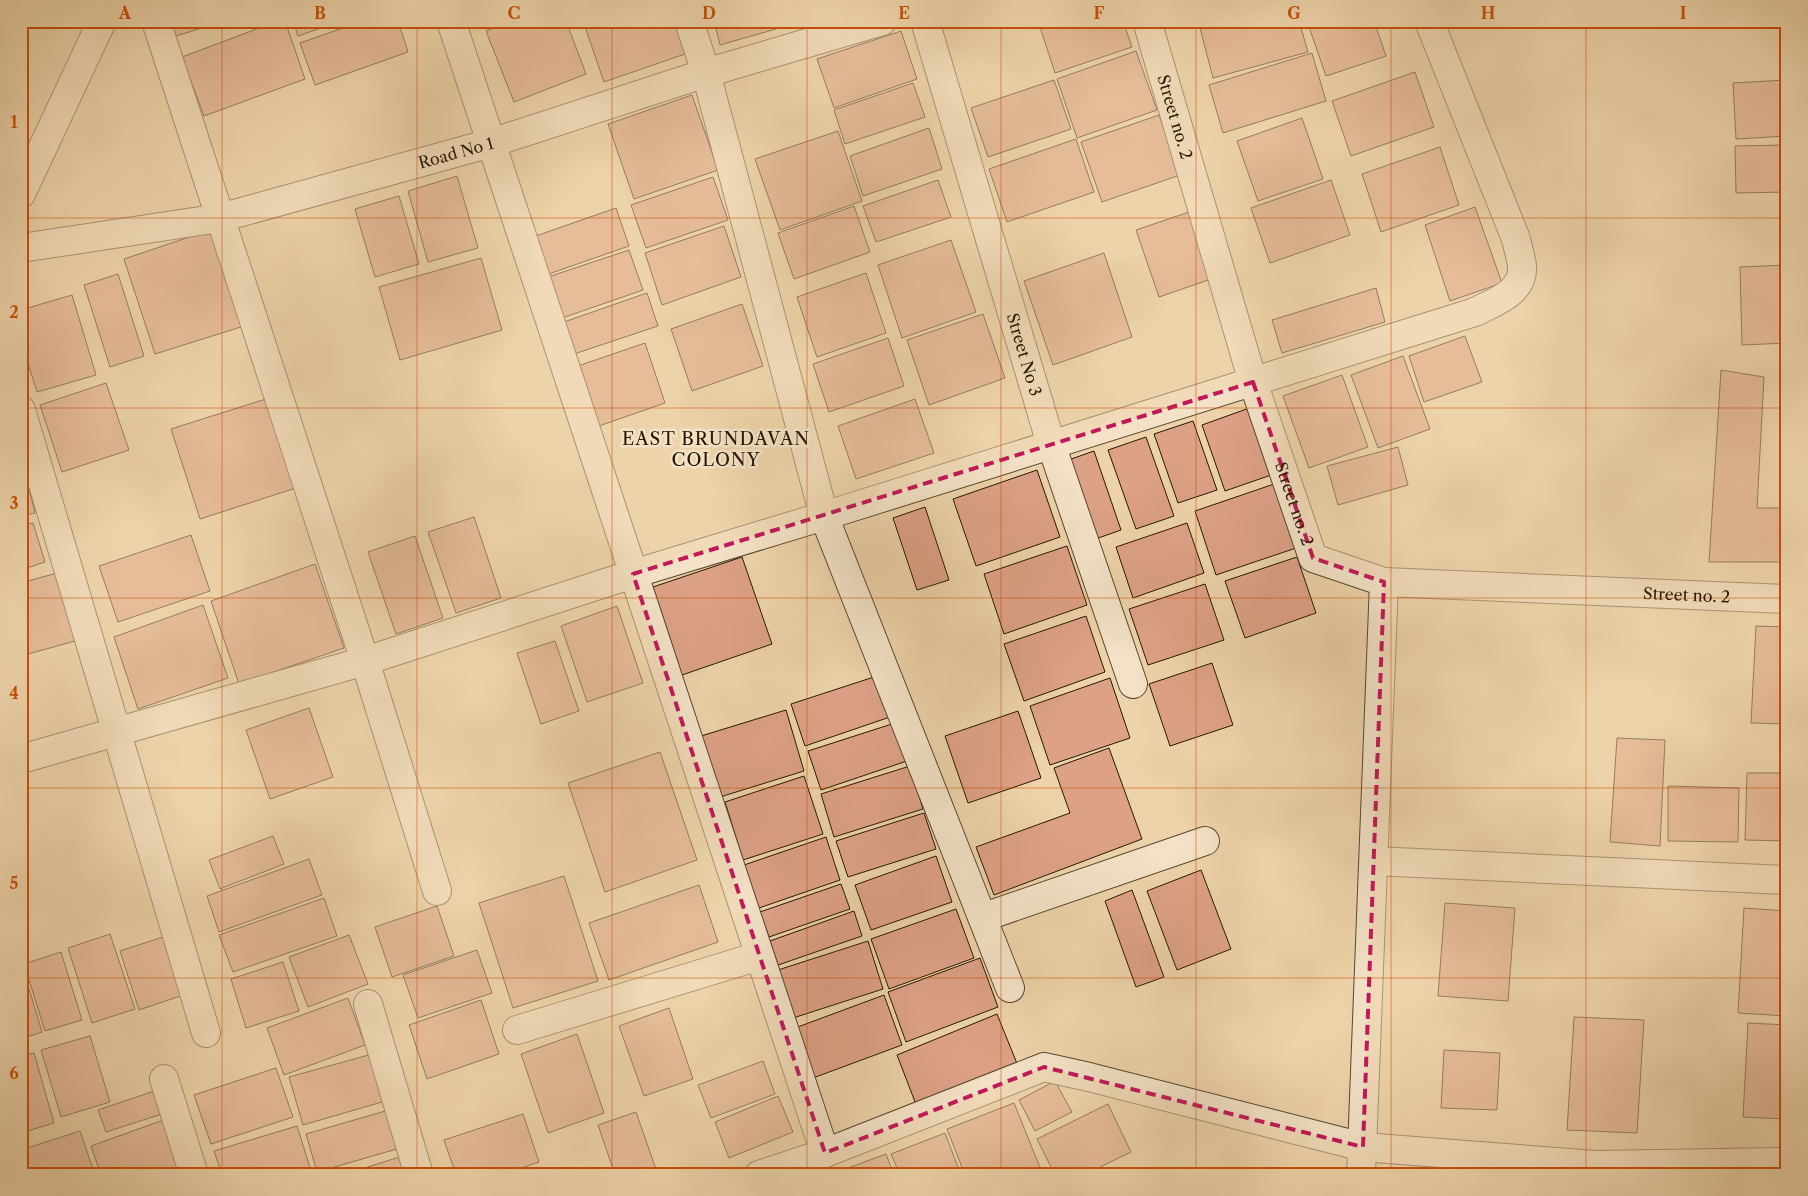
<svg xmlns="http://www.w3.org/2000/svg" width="1808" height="1196" viewBox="0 0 1808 1196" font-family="'Libre Caslon Text',serif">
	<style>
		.building { fill: #dda186; stroke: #281702 }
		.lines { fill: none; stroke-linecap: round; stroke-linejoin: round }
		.street-casing { stroke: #59462c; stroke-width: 30 }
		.street { stroke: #f3e2c7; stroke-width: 28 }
		.marked { fill: none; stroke: #c2185b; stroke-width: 4; stroke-dasharray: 10 6; stroke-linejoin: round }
		.grid { fill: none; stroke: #cb4f0a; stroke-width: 1; stroke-opacity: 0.55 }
		.labels { text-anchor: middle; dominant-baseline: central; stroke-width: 5; stroke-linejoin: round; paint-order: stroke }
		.street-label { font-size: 16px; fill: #281702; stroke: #f3e2c7 }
		.neighbourhood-label { font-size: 18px; letter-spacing: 1px; fill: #281702; stroke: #f3e2c7 }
		.neatline { fill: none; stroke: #cb4f0a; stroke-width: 2 }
		.grid-label { font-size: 16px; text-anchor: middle; font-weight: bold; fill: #cb4f0a }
	</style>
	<rect width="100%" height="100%" fill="#edd3a9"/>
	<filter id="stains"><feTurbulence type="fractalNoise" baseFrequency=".004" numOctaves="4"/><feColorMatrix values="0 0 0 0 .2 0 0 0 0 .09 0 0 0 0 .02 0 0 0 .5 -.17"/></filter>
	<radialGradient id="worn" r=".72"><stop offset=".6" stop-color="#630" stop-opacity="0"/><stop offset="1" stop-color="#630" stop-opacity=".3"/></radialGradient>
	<g class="building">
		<polygon points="168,21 224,21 173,37"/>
		<polygon points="278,21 285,21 305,79 204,116 182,57"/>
		<polygon points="293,21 341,21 298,36"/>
		<polygon points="363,21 398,21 408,52 315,85 300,43"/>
		<polygon points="511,21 566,21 586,74 514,102 486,31"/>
		<polygon points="583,21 674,21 685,54 604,82"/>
		<polygon points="714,21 804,21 720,45"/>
		<polygon points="1038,21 1123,21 1132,47 1055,73"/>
		<polygon points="1225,21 1299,21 1308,52 1213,78 1200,28"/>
		<polygon points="1307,21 1374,21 1386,56 1326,76"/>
		<polygon points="901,31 917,79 834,108 817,59"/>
		<polygon points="1136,51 1157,110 1077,138 1057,79"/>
		<polygon points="1312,53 1326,101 1223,133 1209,85"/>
		<polygon points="1415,72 1434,127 1351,156 1332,101"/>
		<polygon points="1054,80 1071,129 988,157 971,108"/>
		<polygon points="1787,80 1787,136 1736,139 1733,83"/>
		<polygon points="913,83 925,117 845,144 834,110"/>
		<polygon points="692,95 718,170 634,199 608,124"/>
		<polygon points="1159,115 1180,175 1102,202 1081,142"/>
		<polygon points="1302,118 1323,179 1258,201 1237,141"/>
		<polygon points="929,128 942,169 863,196 850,156"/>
		<polygon points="838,131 862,201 780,230 755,159"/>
		<polygon points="1076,139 1094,192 1007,222 989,169"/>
		<polygon points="1787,145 1787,192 1736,193 1735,146"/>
		<polygon points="1440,147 1459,205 1381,232 1362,174"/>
		<polygon points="457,176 478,248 428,262 408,191"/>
		<polygon points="713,177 728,220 646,248 631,205"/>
		<polygon points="938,180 951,217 876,242 863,206"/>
		<polygon points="1331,180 1350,235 1270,263 1251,208"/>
		<polygon points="399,196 419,264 375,277 355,209"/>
		<polygon points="854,206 870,252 794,279 778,233"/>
		<polygon points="1475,207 1502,283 1450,301 1425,225"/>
		<polygon points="616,208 629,246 543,276 530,238"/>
		<polygon points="1195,210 1217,277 1159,297 1136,230"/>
		<polygon points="724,226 741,277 662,305 645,253"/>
		<polygon points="213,229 244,326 155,354 124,259"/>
		<polygon points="951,240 976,312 902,338 878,265"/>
		<polygon points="629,250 643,290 562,318 548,277"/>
		<polygon points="1104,253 1132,337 1053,365 1024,281"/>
		<polygon points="481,258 502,330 400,360 379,287"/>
		<polygon points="1787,265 1787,343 1742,345 1740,267"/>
		<polygon points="866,273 886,333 817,357 797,297"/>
		<polygon points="118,274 144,356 110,367 84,285"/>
		<polygon points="1376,288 1385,322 1282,353 1272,320"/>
		<polygon points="647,293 658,326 571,355 561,323"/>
		<polygon points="72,295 96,375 37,392 21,341 21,310"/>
		<polygon points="742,304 763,366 692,391 671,329"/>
		<polygon points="983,314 1005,378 929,405 907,340"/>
		<polygon points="1465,336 1482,382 1424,402 1409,356"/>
		<polygon points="888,338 904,386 829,412 813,364"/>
		<polygon points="645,343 665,403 596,427 575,367"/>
		<polygon points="1403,356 1430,429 1378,448 1351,375"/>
		<polygon points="1721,370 1764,377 1757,508 1787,508 1787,562 1709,562"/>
		<polygon points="1342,375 1368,447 1309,468 1283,396"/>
		<polygon points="106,383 129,450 62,472 40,405"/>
		<polygon points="269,398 299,487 200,519 171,429"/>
		<polygon points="915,399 934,453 856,479 838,426"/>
		<polygon points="1255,406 1277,473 1225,491 1202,425"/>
		<polygon points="1193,421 1217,490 1178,503 1154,434"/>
		<polygon points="1146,437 1174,516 1136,529 1108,450"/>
		<polygon points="1398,447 1408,485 1338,505 1327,466"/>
		<polygon points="1094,451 1121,530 1087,542 1060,463"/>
		<polygon points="1037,470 1060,537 976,566 953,499"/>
		<polygon points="26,477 35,513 21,516 21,478"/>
		<polygon points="1280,482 1302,546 1216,575 1195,511"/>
		<polygon points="925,507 949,580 917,590 893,518"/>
		<polygon points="474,517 501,598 456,613 428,532"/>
		<polygon points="33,523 45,562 21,570 21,526"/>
		<polygon points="1187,523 1204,573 1133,598 1116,547"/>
		<polygon points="191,535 210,591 118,622 99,566"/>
		<polygon points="415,536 443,618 396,634 368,552"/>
		<polygon points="1067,546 1087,605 1004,634 984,574"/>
		<polygon points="742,557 772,644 682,675 653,587"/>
		<polygon points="1297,557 1316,613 1245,638 1225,581"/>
		<polygon points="315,564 344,648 239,684 211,601"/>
		<polygon points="57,573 75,641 21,656 21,583"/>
		<polygon points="1205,584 1224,640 1148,665 1129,609"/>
		<polygon points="203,605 228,678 138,709 114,637"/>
		<polygon points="617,606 643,683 587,702 561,626"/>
		<polygon points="1086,616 1105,672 1024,701 1004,644"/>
		<polygon points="1756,626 1787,627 1787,724 1751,723"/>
		<polygon points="555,641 579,711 541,724 517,653"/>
		<polygon points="1212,663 1233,725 1170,746 1149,684"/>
		<polygon points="880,675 893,716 805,746 791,704"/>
		<polygon points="1110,678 1130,738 1050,765 1030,706"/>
		<polygon points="309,708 333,777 270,799 246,730"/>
		<polygon points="786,710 804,771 720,797 701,736"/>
		<polygon points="1018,711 1041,778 968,803 945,736"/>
		<polygon points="895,723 907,761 821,790 808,751"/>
		<polygon points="1617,738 1665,740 1660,846 1610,842"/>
		<polygon points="1109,748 1142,839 994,895 976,847 1070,813 1054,768"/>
		<polygon points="660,752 697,860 605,892 568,783"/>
		<polygon points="910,766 923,809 834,837 821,794"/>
		<polygon points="1747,773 1787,773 1787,841 1745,840"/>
		<polygon points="804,776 823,834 743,860 725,802"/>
		<polygon points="1668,786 1739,788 1738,842 1668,841"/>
		<polygon points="924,813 936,849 848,877 836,841"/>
		<polygon points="273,836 284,864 220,889 209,860"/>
		<polygon points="826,837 840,880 759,908 744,865"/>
		<polygon points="936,856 952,902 871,930 855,885"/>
		<polygon points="309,859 322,895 219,932 207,896"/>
		<polygon points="1201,870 1231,949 1177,970 1147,891"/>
		<polygon points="564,876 598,981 513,1008 479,903"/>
		<polygon points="841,884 850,909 769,937 760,912"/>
		<polygon points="699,885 718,942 609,980 589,923"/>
		<polygon points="1132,890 1164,977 1136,987 1105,901"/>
		<polygon points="324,898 337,936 233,972 219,935"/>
		<polygon points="1445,903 1515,908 1508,1001 1438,996"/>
		<polygon points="437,906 454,956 392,977 375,927"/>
		<polygon points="1744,908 1787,911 1787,1016 1738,1013"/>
		<polygon points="956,909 974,958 889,989 871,939"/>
		<polygon points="854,911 862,936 778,965 770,941"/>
		<polygon points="110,934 135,1009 92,1023 68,948"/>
		<polygon points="172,934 192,992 139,1010 120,951"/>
		<polygon points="349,935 368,984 308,1007 289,957"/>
		<polygon points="868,941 883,989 793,1018 778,970"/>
		<polygon points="477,950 492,993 418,1018 403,975"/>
		<polygon points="61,952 82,1020 45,1031 24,964"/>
		<polygon points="980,958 998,1007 906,1042 888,992"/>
		<polygon points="283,962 299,1011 246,1028 231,979"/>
		<polygon points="22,965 42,1032 21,1039 21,965"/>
		<polygon points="884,995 902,1045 813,1078 795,1028"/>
		<polygon points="348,998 365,1045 284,1075 267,1028"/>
		<polygon points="481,1000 499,1054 427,1079 409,1025"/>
		<polygon points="669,1008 693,1079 644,1096 619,1026"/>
		<polygon points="997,1014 1018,1066 917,1107 897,1055"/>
		<polygon points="1574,1017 1644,1020 1637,1133 1567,1130"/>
		<polygon points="1748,1023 1787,1025 1787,1119 1743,1117"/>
		<polygon points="577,1034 604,1113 548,1133 521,1054"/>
		<polygon points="90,1036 110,1102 61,1117 41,1050"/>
		<polygon points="1444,1050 1500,1053 1497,1110 1441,1108"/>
		<polygon points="34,1053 54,1123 21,1133 21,1057"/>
		<polygon points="376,1053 389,1100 303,1125 289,1077"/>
		<polygon points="763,1061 775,1094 711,1118 698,1085"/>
		<polygon points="276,1068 293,1117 211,1144 194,1095"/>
		<polygon points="1055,1081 1072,1112 1035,1131 1019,1100"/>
		<polygon points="157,1090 165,1113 106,1132 98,1110"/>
		<polygon points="778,1096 793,1132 729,1158 715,1122"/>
		<polygon points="1014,1103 1043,1175 965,1175 947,1129"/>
		<polygon points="1108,1104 1131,1152 1084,1175 1055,1175 1037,1139"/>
		<polygon points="392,1109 404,1147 317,1172 306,1134"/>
		<polygon points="636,1112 658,1175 615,1175 598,1125"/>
		<polygon points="523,1114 539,1162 502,1175 456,1175 444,1140"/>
		<polygon points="166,1119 185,1175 101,1175 91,1146"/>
		<polygon points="297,1126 312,1174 222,1175 214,1151"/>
		<polygon points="80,1131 95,1175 21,1175 21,1150"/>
		<polygon points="945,1133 961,1175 900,1175 891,1154"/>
		<polygon points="886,1154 894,1175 847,1175 845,1169"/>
		<polygon points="406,1155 412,1175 342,1175"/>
		<polygon points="842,1169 844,1175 826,1175"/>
	</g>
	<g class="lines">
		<defs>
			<g id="street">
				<polyline points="156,21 365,661 437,891"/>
				<polyline points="451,21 825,1153"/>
				<polyline points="689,21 706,73 824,516 1010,988"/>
				<path id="s1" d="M 925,21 L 1051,444 L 1133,684"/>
				<path id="s2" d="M 1147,21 L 1253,382 L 1313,558 L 1384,582 L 1787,599"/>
				<polyline points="21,194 102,21"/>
				<path id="s3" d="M 21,248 L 220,218 L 491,143 L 706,73 L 882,21"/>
				<polyline points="21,410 206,1033"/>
				<path d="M 21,759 L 365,661 L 633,574 L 824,516 L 1475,312 C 1494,302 1524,293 1522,266 C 1521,257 1518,248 1516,239 L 1429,21"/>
				<polyline points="1374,861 1787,880"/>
				<polyline points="984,917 1205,841"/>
				<polyline points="368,1004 419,1175"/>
				<polyline points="517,1030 759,956"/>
				<polyline points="164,1079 194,1175"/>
				<polyline points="759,1175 825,1153 1044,1067 1089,1077 1363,1147 1595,1165 1787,1162"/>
				<polyline points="1361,1175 1384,582"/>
			</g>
		</defs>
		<use href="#street" class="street-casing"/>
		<use href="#street" class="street"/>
	</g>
	<path d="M0 0H1808V1196H0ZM 1253,382 L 1313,558 L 1384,582 L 1363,1147 L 1044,1067 L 825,1153 L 633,574 Z" fill="#edd3a9" fill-opacity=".55" fill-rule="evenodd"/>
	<path class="marked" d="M 1253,382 L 1313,558 L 1384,582 L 1363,1147 L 1044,1067 L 825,1153 L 633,574 Z"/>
	<path class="grid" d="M 222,21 L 222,1175M 417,21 L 417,1175M 612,21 L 612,1175M 807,21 L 807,1175M 1001,21 L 1001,1175M 1196,21 L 1196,1175M 1391,21 L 1391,1175M 1586,21 L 1586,1175M 21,218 L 1787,218M 21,408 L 1787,408M 21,598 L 1787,598M 21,788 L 1787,788M 21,978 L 1787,978"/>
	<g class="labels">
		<g class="street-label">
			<text stroke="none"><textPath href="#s2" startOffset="100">Street no. 2</textPath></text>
			<text stroke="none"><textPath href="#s3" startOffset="446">Road No 1</textPath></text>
			<text stroke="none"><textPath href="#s1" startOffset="348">Street No 3</textPath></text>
			<text stroke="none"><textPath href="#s2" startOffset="505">Street no. 2</textPath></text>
			<text stroke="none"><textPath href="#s2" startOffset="940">Street no. 2</textPath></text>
		</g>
		<g class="neighbourhood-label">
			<text x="716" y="439">EAST BRUNDAVAN<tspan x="716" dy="21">COLONY</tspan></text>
		</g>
	</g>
	<rect width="1808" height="1196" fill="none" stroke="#edd3a9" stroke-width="55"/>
	<rect x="28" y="28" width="1752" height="1140" class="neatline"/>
	<g class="grid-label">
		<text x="125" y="19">A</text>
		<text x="320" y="19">B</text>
		<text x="514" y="19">C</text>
		<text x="709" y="19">D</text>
		<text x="904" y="19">E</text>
		<text x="1099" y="19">F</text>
		<text x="1294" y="19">G</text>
		<text x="1488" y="19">H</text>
		<text x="1683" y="19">I</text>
		<text x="14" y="128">1</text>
		<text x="14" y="318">2</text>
		<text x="14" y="509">3</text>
		<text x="14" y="699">4</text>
		<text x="14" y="889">5</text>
		<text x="14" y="1079">6</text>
	</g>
	<rect width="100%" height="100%" filter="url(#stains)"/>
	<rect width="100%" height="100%" fill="url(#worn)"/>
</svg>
